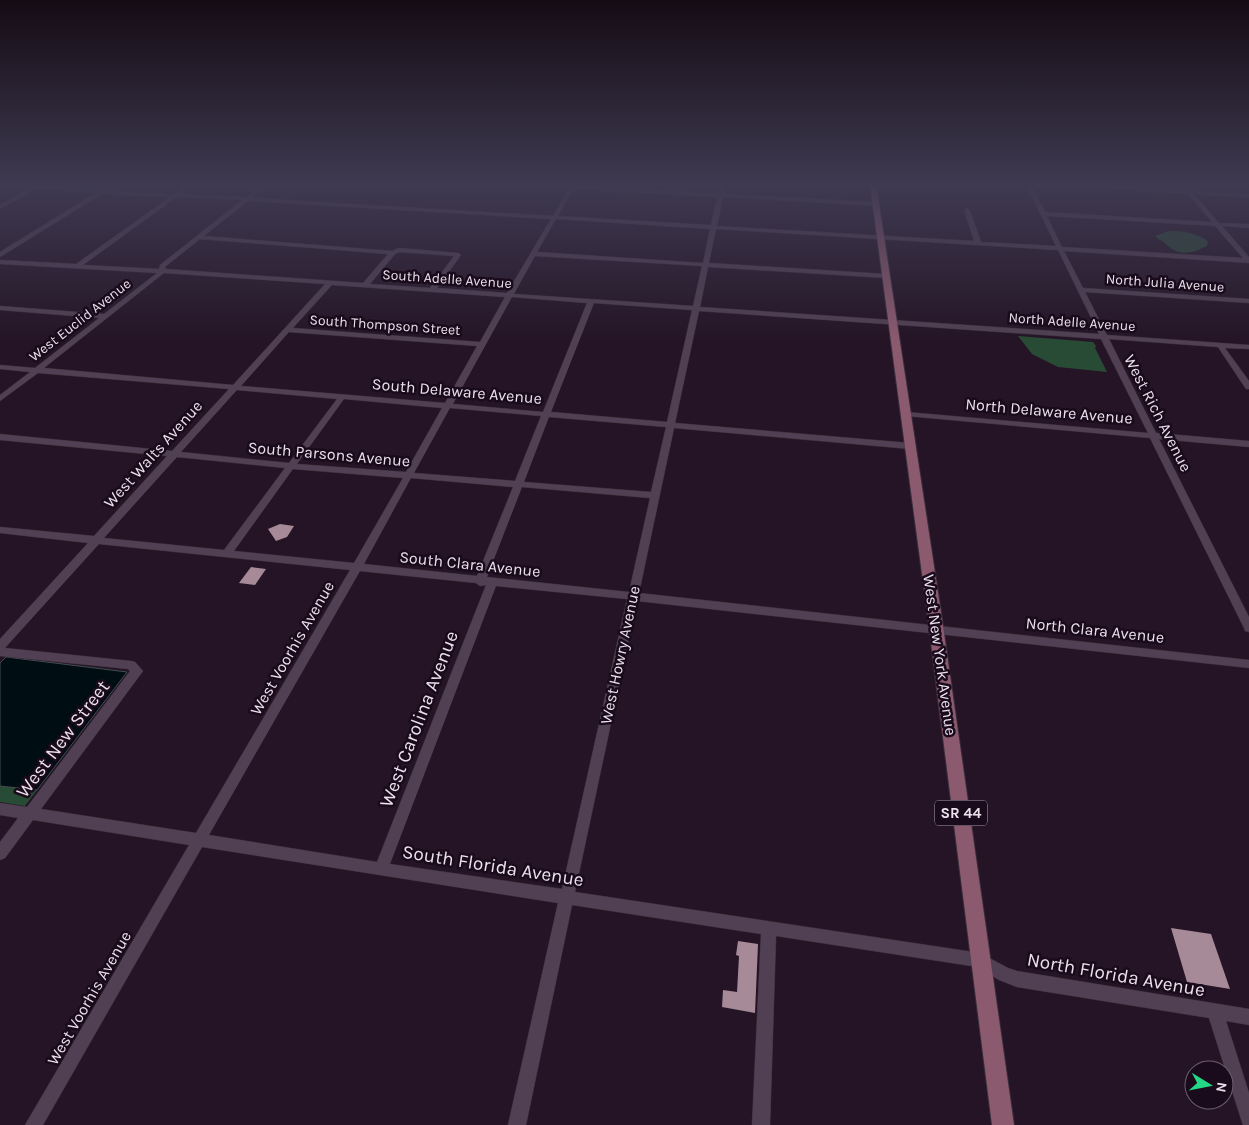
<svg xmlns="http://www.w3.org/2000/svg" width="1249" height="1125" viewBox="0 0 1249 1125" font-family="Karla,sans-serif">
	<style>
		.green { fill: #284b35 }
		.water { fill: #000d12; stroke: #464c53 }
		.building { fill: #a78a97 }
		.lines { fill: none; stroke-linecap: round; stroke-linejoin: round }
		.minor-casing { stroke: #392e3a; stroke-width: 1 }
		.major-casing { stroke: #392e3a; stroke-width: 2 }
		.minor { fill: #514053; fill-rule: evenodd }
		.major { fill: #8c5a6f; fill-rule: evenodd }
		.labels { text-anchor: middle; dominant-baseline: central; stroke-width: 5; stroke-linejoin: round; paint-order: stroke }
		.far-street-label { font-size: 14px; fill: #ebe0ec; stroke: #1a0b1c }
		.shield { fill: #1a0b1c; stroke: #aca0ae; stroke-width: 1 }
		.shield-label { font-size: 15px; font-weight: bold; fill: #ebe0ec }
		.street-label { font-size: 16px; fill: #ebe0ec; stroke: #1a0b1c }
		.near-street-label { font-size: 19px; fill: #ebe0ec; stroke: #1a0b1c }
	</style>
	<rect width="100%" height="100%" fill="#241425"/>
	<g class="green">
		<polygon points="0,185 112,185 98,193 0,187"/>
		<polygon points="1045,185 1182,185 1189,193"/>
		<path d="M 1168,231 C 1184,231 1194,232 1208,241 L 1207,246 C 1190,254 1179,257 1165,243 C 1162,240 1158,240 1155,236 Z"/>
		<polygon points="1018,336 1093,342 1096,346 1095,348 1107,372 1058,367 1032,354"/>
		<polygon points="0,786 37,790 25,806 0,802"/>
	</g>
	<polygon class="water" points="6,657 127,672 37,790 0,786 0,663"/>
	<g class="building">
		<polygon points="280,524 294,526 287,537 276,541 268,529"/>
		<polygon points="251,567 266,569 255,585 239,583"/>
		<polygon points="1171,928 1211,934 1230,989 1187,982"/>
		<polygon points="738,941 758,944 755,1013 722,1007 723,990 737,992 739,956 736,955"/>
	</g>
	<g class="lines">
		<defs>
			<g id="minor">
				<path d="M 110,184 L 116,184 L 107,191 L 175,194 L 188,184 L 194,184 L 181,194 L 246,197 L 262,184 L 268,184 L 252,198 L 553,216 L 569,188 L 517,184 L 576,184 L 718,194 L 720,184 L 726,184 L 724,194 L 876,202 L 879,204 L 876,206 L 723,197 L 717,226 L 974,241 L 964,210 L 967,208 L 970,210 L 981,242 L 1056,246 L 1026,184 L 1031,184 L 1045,212 L 1212,222 L 1188,194 L 1043,184 L 1081,184 L 1185,191 L 1180,184 L 1185,184 L 1191,191 L 1249,194 L 1249,198 L 1194,194 L 1219,223 L 1249,224 L 1249,228 L 1222,226 L 1249,257 L 1249,263 L 1064,251 L 1083,288 L 1249,299 L 1249,303 L 1085,292 L 1107,335 L 1249,345 L 1249,349 L 1225,348 L 1249,381 L 1249,389 L 1246,389 L 1218,347 L 1109,339 L 1156,433 L 1249,441 L 1249,447 L 1159,439 L 1249,617 L 1249,632 L 1245,631 L 1244,628 L 1150,438 L 906,416 L 902,414 L 906,412 L 1148,433 L 1101,339 L 699,311 L 675,423 L 910,443 L 914,446 L 910,449 L 674,428 L 639,593 L 1249,660 L 1249,668 L 637,601 L 575,892 L 980,953 L 1008,968 L 1017,971 L 1249,1009 L 1249,1025 L 1226,1021 L 1249,1093 L 1249,1125 L 1243,1125 L 1241,1119 L 1209,1018 L 1017,987 L 999,980 L 978,967 L 776,936 L 770,1125 L 752,1125 L 761,934 L 572,905 L 526,1125 L 508,1125 L 558,903 L 202,847 L 43,1125 L 25,1125 L 189,845 L 33,820 L 5,858 L 0,860 L 0,842 L 18,818 L 0,815 L 0,803 L 27,807 L 130,671 L 128,669 L 0,656 L 0,639 L 88,543 L 0,533 L 0,527 L 94,536 L 167,456 L 0,440 L 0,434 L 172,451 L 229,389 L 38,373 L 0,401 L 0,395 L 30,372 L 0,369 L 0,365 L 35,368 L 99,318 L 0,310 L 0,306 L 104,314 L 157,273 L 0,264 L 0,260 L 76,264 L 170,197 L 102,194 L 0,257 L 0,252 ZM 574,189 L 717,197 L 711,225 L 558,216 ZM 177,197 L 242,200 L 160,265 L 159,269 L 83,265 ZM 248,201 L 551,219 L 507,293 L 437,288 L 461,255 L 458,253 L 399,248 L 392,251 L 204,236 ZM 1047,216 L 1215,226 L 1243,258 L 1062,247 ZM 556,219 L 710,229 L 703,263 L 537,252 ZM 716,229 L 1058,250 L 1099,334 L 700,307 L 708,267 L 886,278 L 889,276 L 886,274 L 709,263 ZM 200,239 L 388,254 L 363,283 L 166,269 L 165,267 ZM 400,252 L 454,256 L 430,288 L 370,284 L 395,254 ZM 535,256 L 702,266 L 693,306 L 514,294 ZM 164,273 L 325,284 L 233,385 L 44,368 ZM 332,285 L 505,297 L 480,342 L 293,328 ZM 512,297 L 587,303 L 543,412 L 453,404 ZM 594,303 L 692,310 L 667,422 L 551,412 ZM 289,332 L 477,346 L 445,403 L 241,386 ZM 237,390 L 337,399 L 289,463 L 181,452 ZM 344,399 L 442,408 L 406,472 L 297,464 ZM 450,408 L 541,416 L 515,481 L 414,473 ZM 549,417 L 666,427 L 651,492 L 524,482 ZM 177,457 L 285,468 L 224,550 L 104,538 ZM 293,469 L 403,478 L 354,563 L 234,551 ZM 411,478 L 513,487 L 477,576 L 364,564 ZM 522,487 L 650,498 L 629,592 L 487,577 ZM 99,544 L 350,570 L 196,833 L 41,809 L 143,671 L 135,662 L 131,661 L 5,648 ZM 360,571 L 476,583 L 480,586 L 486,585 L 377,862 L 209,835 ZM 496,586 L 627,599 L 562,889 L 390,864 Z"/>
				<polygon points="32,187 35,189 34,190 0,209 0,205"/>
			</g>
			<polygon id="major" points="870,184 876,184 942,619 1014,1125 992,1125 928,619"/>
		</defs>
		<use href="#minor" class="minor-casing"/>
		<use href="#major" class="major-casing"/>
		<use href="#minor" class="minor"/>
		<use href="#major" class="major"/>
	</g>
	<linearGradient id="sky" x2="0" y2="1"><stop stop-color="#140b14"/><stop offset="0.54" stop-color="#3f3a51"/><stop offset="1" stop-color="#3f3a51" stop-opacity="0"/></linearGradient>
	<rect width="1249" height="342" fill="url(#sky)"/>
	<g class="labels">
		<g class="far-street-label">
			<text transform="translate(447 279) rotate(4)">South Adelle Avenue</text>
			<text transform="translate(1165 283) rotate(4)">North Julia Avenue</text>
			<text transform="translate(80 320) rotate(-38)">West Euclid Avenue</text>
			<text transform="translate(1072 322) rotate(4)">North Adelle Avenue</text>
			<text transform="translate(385 325) rotate(4)">South Thompson Street</text>
		</g>
		<rect class="shield" x="935" y="800.5" width="52" height="25" rx="4"/>
		<g class="shield-label">
			<text x="961" y="813">SR 44</text>
		</g>
		<g class="street-label">
			<text transform="translate(457 391) rotate(5)">South Delaware Avenue</text>
			<text transform="translate(1049 411) rotate(5)">North Delaware Avenue</text>
			<text transform="translate(1158 413) rotate(63)">West Rich Avenue</text>
			<text transform="translate(153 454) rotate(-48)">West Walts Avenue</text>
			<text transform="translate(329 454) rotate(5)">South Parsons Avenue</text>
			<text transform="translate(470 564) rotate(6)">South Clara Avenue</text>
			<text transform="translate(1095 630) rotate(6)">North Clara Avenue</text>
			<text transform="translate(292 648) rotate(-60)">West Voorhis Avenue</text>
			<text transform="translate(620 655) rotate(-78)">West Howry Avenue</text>
			<text transform="translate(940 655) rotate(82)">West New York Avenue</text>
			<text transform="translate(89 998) rotate(-60)">West Voorhis Avenue</text>
		</g>
		<g class="near-street-label">
			<text transform="translate(419 719) rotate(-69)">West Carolina Avenue</text>
			<text transform="translate(63 739) rotate(-53)">West New Street</text>
			<text transform="translate(493 866) rotate(9)">South Florida Avenue</text>
			<text transform="translate(1116 975) rotate(10)">North Florida Avenue</text>
		</g>
	</g>
	<g transform="translate(1209 1085) rotate(100)"><circle r="24" fill="#1a0b1c" stroke="#6e606f"/>
	<path d="M0-4L9 19L0 12L-9 19Z" fill="#22d887"/>
	<text y="-8" font-size="14" font-weight="bold" text-anchor="middle" fill="#ebe0ec">N</text>
	</g>
</svg>
